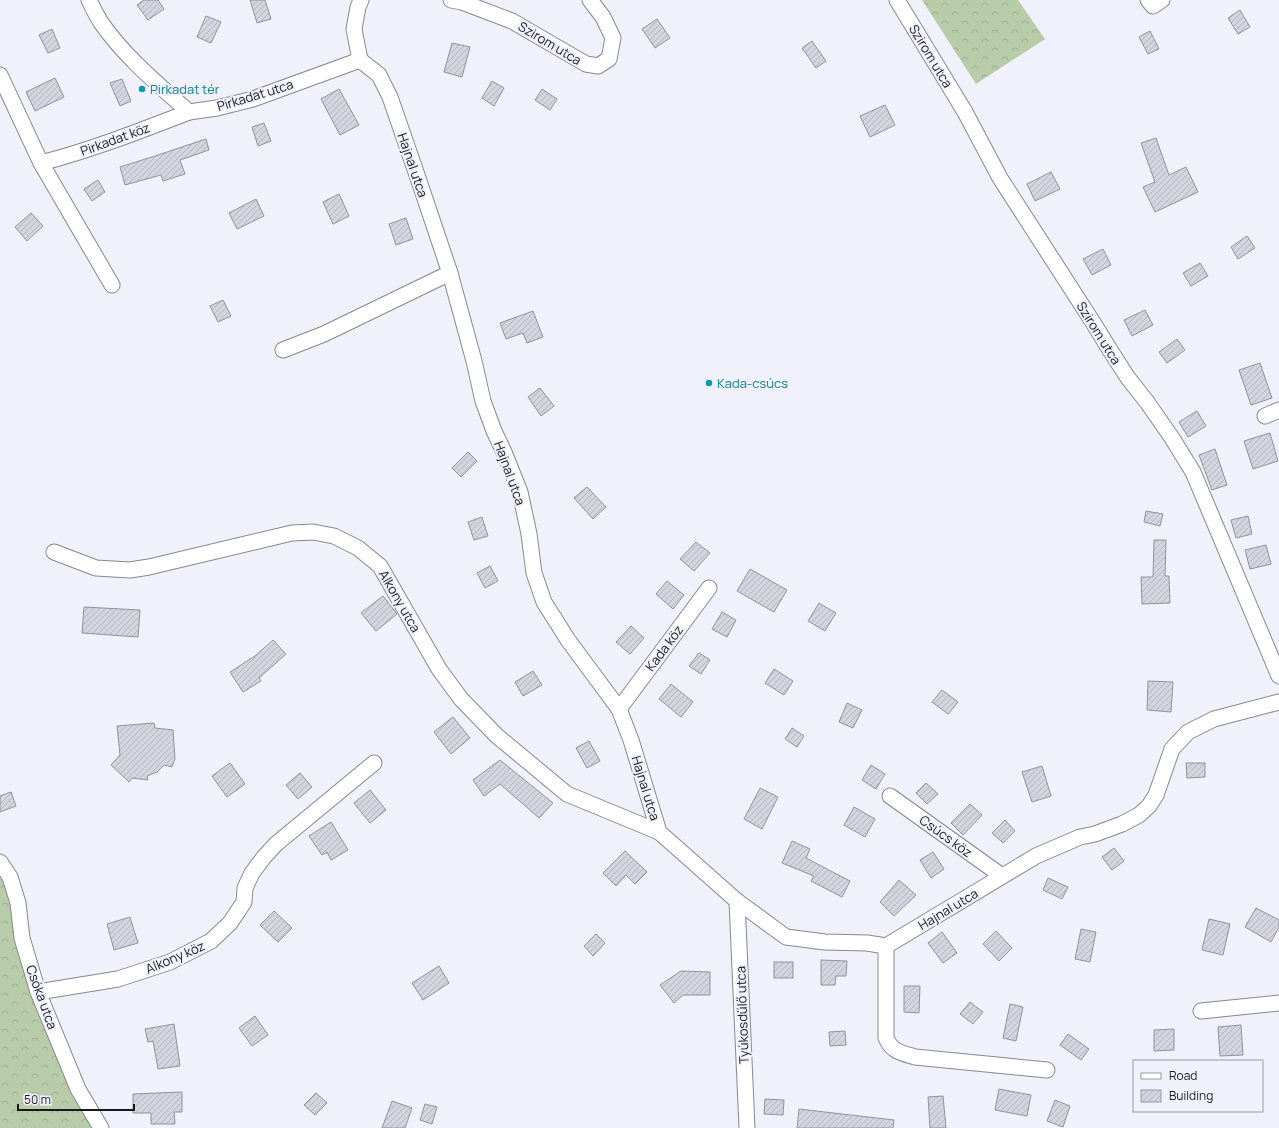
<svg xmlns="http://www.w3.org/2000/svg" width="1279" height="1128" viewBox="0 0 1279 1128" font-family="Manrope,sans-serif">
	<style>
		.forest { fill: url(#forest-crowns) }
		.building { fill: url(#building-hatch); stroke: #92929c }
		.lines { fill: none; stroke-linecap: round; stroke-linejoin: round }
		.minor-casing { stroke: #878791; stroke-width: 17 }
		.minor { stroke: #fff; stroke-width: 15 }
		.culture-dot { fill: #0f9aa8; stroke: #f1f1fc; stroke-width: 1.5 }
		.labels { text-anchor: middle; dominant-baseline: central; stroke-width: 4; stroke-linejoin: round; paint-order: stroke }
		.street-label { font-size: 13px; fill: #18181c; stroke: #f1f1fc }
		.culture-label { font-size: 13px; fill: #0d838f; stroke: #f1f1fc; text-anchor: start }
	</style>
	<defs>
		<pattern id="forest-crowns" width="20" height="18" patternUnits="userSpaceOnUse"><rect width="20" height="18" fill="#b9cca9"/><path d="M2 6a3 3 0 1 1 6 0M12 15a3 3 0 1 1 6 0" fill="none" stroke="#9eae91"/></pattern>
		<pattern id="building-hatch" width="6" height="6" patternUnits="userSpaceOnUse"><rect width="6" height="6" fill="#d3d4de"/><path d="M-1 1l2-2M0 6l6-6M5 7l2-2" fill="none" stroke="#b4b5be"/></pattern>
	</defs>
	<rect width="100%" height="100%" fill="#f1f1fc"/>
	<g class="forest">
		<polygon points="922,0 1018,0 1045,39 976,84"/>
		<polygon points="0,862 22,938 101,1128 0,1128"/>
	</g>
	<g class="building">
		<polygon points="144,0 158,0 164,9 148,20 137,5"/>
		<polygon points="250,0 265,0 271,19 257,23"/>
		<polygon points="1240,10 1250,27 1238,34 1228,18"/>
		<polygon points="206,16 221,22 211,43 197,37"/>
		<polygon points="657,19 670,38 655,48 642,29"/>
		<polygon points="52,29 60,48 48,53 39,35"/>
		<polygon points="1150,31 1159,49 1148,54 1139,37"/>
		<polygon points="812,41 826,61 816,68 802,48"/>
		<polygon points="452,43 470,47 462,77 444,72"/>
		<polygon points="55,78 64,97 35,111 26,92"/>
		<polygon points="122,79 131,101 120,106 110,83"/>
		<polygon points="492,81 504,88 494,106 482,98"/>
		<polygon points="339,89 359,125 340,135 321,99"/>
		<polygon points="542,89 557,99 550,110 535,100"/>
		<polygon points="885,105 895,125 870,137 860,116"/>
		<polygon points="264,123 271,141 258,146 252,127"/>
		<polygon points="1156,138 1169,175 1186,167 1198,192 1155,212 1143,187 1155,182 1141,143"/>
		<polygon points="206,139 209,150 180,160 185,174 163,181 161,175 125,185 120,167 155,156"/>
		<polygon points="1051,172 1060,189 1035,201 1027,184"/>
		<polygon points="98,180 105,192 92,201 84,189"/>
		<polygon points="339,194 349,216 333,224 323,202"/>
		<polygon points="256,199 264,216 237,229 229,213"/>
		<polygon points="31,213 43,226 27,241 15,227"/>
		<polygon points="406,218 413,239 396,245 389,224"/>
		<polygon points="1247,236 1255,248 1238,259 1231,247"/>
		<polygon points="1103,249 1111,265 1092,275 1083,259"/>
		<polygon points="1200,263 1208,276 1191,286 1183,273"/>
		<polygon points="223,300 231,316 218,322 210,306"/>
		<polygon points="1145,310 1153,325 1132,336 1124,320"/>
		<polygon points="533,311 543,337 527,343 523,333 506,339 500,323"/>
		<polygon points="1177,339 1185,350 1167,363 1159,352"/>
		<polygon points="1260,363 1272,398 1251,405 1239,370"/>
		<polygon points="540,388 554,406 541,416 528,397"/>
		<polygon points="1197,411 1206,426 1188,437 1179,422"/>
		<polygon points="1270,433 1278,461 1253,469 1244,441"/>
		<polygon points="1215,449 1227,485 1212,490 1199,455"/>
		<polygon points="468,452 477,461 461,477 452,468"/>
		<polygon points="587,487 606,507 593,519 574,498"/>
		<polygon points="1146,511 1163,514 1160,526 1144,522"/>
		<polygon points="1248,516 1252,534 1236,538 1231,520"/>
		<polygon points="482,517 488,536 474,540 468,522"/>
		<polygon points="1154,540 1166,540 1165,576 1169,576 1170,603 1142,604 1141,577 1153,577"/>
		<polygon points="696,542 710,553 694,571 680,559"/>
		<polygon points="1266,545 1271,564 1250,569 1245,550"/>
		<polygon points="490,566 498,581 485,588 477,573"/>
		<polygon points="750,569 787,590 774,612 737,591"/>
		<polygon points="667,581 684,595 673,609 656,594"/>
		<polygon points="383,596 397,614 376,631 361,613"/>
		<polygon points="819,603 836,613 825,631 808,621"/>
		<polygon points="84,607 140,610 138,637 82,633"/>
		<polygon points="722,612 736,620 727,637 712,629"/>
		<polygon points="631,626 644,638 630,654 616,642"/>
		<polygon points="273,640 286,654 259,678 261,681 243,692 230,672 255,656"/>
		<polygon points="699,653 710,660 701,674 689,666"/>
		<polygon points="774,669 793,681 784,695 765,683"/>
		<polygon points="533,671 542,685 523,696 515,682"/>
		<polygon points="1148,681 1173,682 1171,712 1147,710"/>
		<polygon points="671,684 693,702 681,717 659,699"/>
		<polygon points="942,690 958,702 948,714 932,702"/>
		<polygon points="847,703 862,710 853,728 839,722"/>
		<polygon points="453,717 470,738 451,754 434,732"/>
		<polygon points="154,723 155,728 173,730 175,759 172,767 164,765 157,772 147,776 148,780 132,778 129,782 111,765 120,755 117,726"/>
		<polygon points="792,728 804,736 797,747 785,739"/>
		<polygon points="589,741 600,761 587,768 576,748"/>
		<polygon points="500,760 553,803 539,818 500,784 484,796 473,780"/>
		<polygon points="230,763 245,784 227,797 212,776"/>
		<polygon points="1186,763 1205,763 1205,777 1187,778"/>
		<polygon points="871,765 885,774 876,789 862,780"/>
		<polygon points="1042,766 1051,796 1032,802 1022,772"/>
		<polygon points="300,773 312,787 298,799 286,785"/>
		<polygon points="926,783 938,794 927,804 916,793"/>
		<polygon points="760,788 778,797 762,829 744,819"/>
		<polygon points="370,790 386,810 370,823 354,803"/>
		<polygon points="11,792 16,806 0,812 0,796"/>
		<polygon points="970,804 982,815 963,835 951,823"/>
		<polygon points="854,807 875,819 865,837 844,825"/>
		<polygon points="1005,820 1015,831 1003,843 992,833"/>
		<polygon points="331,822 348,850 331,860 327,852 322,855 309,836"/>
		<polygon points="792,841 810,849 806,858 850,881 842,897 811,881 814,876 782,863"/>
		<polygon points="1114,848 1124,861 1112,870 1102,857"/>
		<polygon points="625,851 647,872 635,884 626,875 616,886 603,873"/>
		<polygon points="933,852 944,869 931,878 920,860"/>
		<polygon points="1048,878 1068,887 1062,899 1043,890"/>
		<polygon points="899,880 916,895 894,916 880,902"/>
		<polygon points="1256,908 1279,920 1279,927 1271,942 1245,927"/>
		<polygon points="274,911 292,928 278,942 260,925"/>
		<polygon points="130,917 138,943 114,950 107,924"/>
		<polygon points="1209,919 1230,924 1223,955 1202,950"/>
		<polygon points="1081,929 1096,932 1090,962 1075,959"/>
		<polygon points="996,931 1012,948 999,961 983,944"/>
		<polygon points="942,932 957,953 943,963 928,943"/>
		<polygon points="596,934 605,943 593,956 584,946"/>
		<polygon points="821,960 847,961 846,976 836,976 835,985 821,985"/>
		<rect x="774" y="962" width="19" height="16"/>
		<polygon points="439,966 449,983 423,1000 412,983"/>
		<polygon points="681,971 710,972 710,995 683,995 674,1003 660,985"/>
		<polygon points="904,986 920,986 919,1013 904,1012"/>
		<polygon points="970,1002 983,1012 973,1024 960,1014"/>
		<polygon points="1010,1004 1023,1007 1016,1041 1003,1038"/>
		<polygon points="255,1016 268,1035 252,1046 239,1028"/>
		<polygon points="174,1024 180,1066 158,1069 153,1041 148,1042 145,1029"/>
		<polygon points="1241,1025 1243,1055 1220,1056 1218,1027"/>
		<polygon points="1174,1029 1174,1050 1154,1051 1154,1030"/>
		<polygon points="845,1031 846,1045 830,1046 829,1032"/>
		<polygon points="1068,1034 1089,1049 1081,1060 1060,1045"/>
		<polygon points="999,1089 1031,1095 1027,1116 995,1110"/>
		<polygon points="182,1092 182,1112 174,1112 175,1124 151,1124 151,1113 133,1113 133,1094"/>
		<polygon points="316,1093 327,1103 315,1115 304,1105"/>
		<polygon points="943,1096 946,1128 930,1128 928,1097"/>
		<polygon points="765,1099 784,1100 783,1115 764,1114"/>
		<polygon points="1055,1100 1070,1106 1063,1127 1047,1121"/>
		<polygon points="392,1101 412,1108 405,1128 382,1128"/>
		<polygon points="425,1104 437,1107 432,1124 420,1120"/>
		<polygon points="799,1109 894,1120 893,1128 797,1128"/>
	</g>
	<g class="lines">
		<defs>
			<g id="minor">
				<path d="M 89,0 C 93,8 97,17 102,24 C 126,58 159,85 189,112 L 217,108 L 253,99 L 360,60"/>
				<polyline points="451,0 462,2 512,21 586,64 598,66 609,59 613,38 603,17 590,0"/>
				<polyline points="897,0 965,112 1000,178 1094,324 1110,350 1128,378 1147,402 1172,438 1193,472 1279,676"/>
				<polyline points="1148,0 1153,6 1162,0"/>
				<polyline points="360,60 379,75 390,97 417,175 450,273 474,361 483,401 494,431 504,452 520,492 529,534 534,573 544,602 568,640 619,709 631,740 659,832 737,901 786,937 825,942 867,943 886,946 1036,856 1080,837 1095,834 1122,824 1139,815 1149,806 1156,795 1172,749 1188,732 1214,719 1279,702"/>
				<polyline points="360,60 354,29 358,7 361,0"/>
				<polyline points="0,75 41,163 112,285"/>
				<path d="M 41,163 C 91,150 140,131 189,112"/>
				<polyline points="283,350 324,334 450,273"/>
				<polyline points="1265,416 1279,410"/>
				<polyline points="54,552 96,568 130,570 149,567 292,533 313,532 334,536 358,548 380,566 439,669 461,699 497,736 567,794 659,832"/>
				<polyline points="619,709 709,588"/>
				<polyline points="890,796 1002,876"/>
				<polyline points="0,862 10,877 18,903 22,938 38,992 78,1089 101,1128"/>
				<polyline points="737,901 747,1128"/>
				<path d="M 886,946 L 886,1038 C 892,1052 902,1053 915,1057 L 1047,1070"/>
				<polyline points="38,992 118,979 170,962 211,941 230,923 244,902 245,888 252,873 264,857 276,844 374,763"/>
				<polyline points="1201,1011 1279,1003"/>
			</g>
		</defs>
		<use href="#minor" class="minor-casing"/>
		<use href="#minor" class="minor"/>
	</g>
	<g class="culture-dot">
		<circle cx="142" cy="89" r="4"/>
		<circle cx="709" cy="383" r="4"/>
	</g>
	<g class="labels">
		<g class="street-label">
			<text transform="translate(550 43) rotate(31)">Szirom utca</text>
			<text transform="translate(931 56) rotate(59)">Szirom utca</text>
			<text transform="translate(255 95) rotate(-17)">Pirkadat utca</text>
			<text transform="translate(115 139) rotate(-20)">Pirkadat köz</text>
			<text transform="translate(413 165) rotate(71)">Hajnal utca</text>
			<text transform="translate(1099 333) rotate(58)">Szirom utca</text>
			<text transform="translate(510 473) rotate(70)">Hajnal utca</text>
			<text transform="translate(400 601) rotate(60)">Alkony utca</text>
			<text transform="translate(664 648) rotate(-53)">Kada köz</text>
			<text transform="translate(646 788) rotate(73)">Hajnal utca</text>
			<text transform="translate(946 836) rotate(36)">Csúcs köz</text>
			<text transform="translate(948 909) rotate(-31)">Hajnal utca</text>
			<text transform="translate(175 957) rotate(-23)">Alkony köz</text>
			<text transform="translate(42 997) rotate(70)">Csóka utca</text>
			<text transform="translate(742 1015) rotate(-92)">Tyúkosdűlő utca</text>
		</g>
		<g class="culture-label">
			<text x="150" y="89">Pirkadat tér</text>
			<text x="717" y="383">Kada-csúcs</text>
		</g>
	</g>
	<rect x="1133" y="1060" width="130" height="52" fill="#f1f1fc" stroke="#9a9aa2"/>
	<rect x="1141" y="1073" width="20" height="6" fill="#ffffff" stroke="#9a9aa2"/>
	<text x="1169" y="1080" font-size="12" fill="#18181c">Road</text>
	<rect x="1141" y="1090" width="20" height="12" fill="url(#building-hatch)" stroke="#9a9aa2"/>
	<text x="1169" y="1100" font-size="12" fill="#18181c">Building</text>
	<path d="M18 1104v6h116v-6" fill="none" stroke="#18181c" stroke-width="2"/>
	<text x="24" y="1104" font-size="12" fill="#18181c" stroke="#f1f1fc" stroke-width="3" paint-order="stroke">50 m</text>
</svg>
